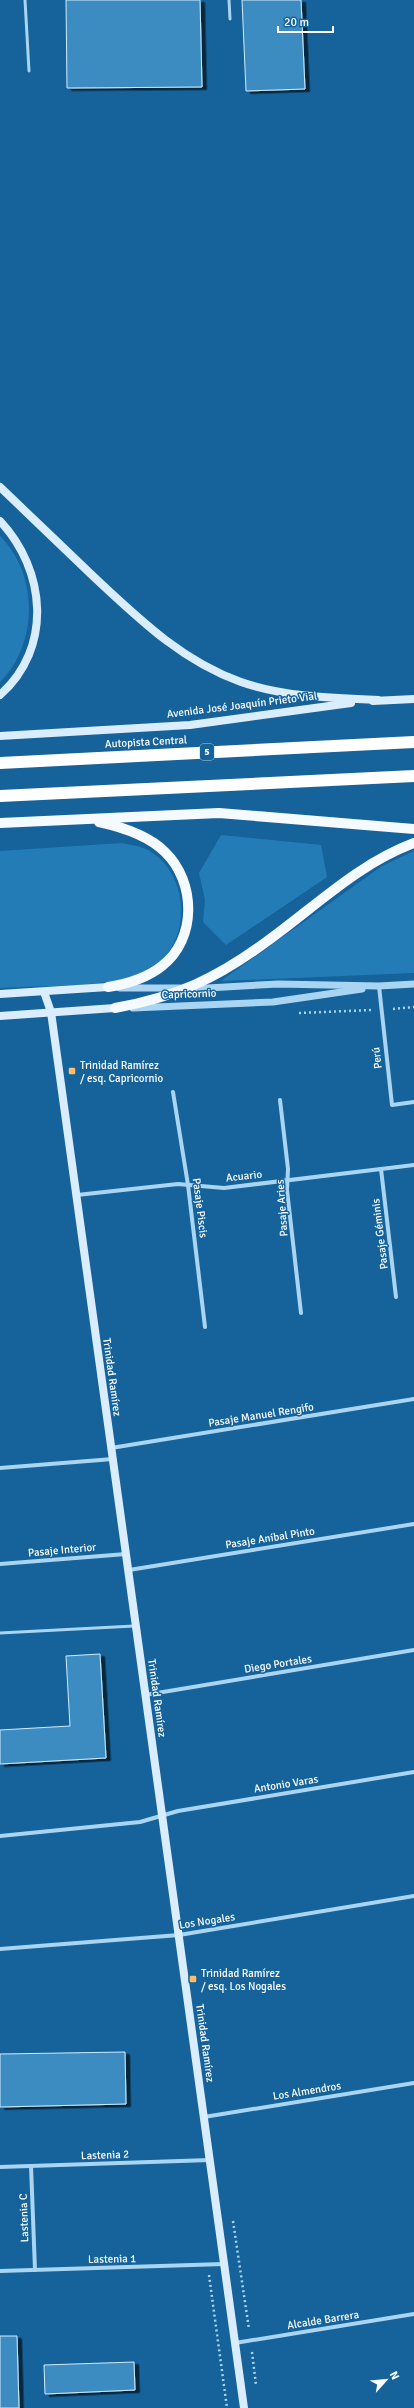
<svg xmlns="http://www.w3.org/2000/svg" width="414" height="2408" viewBox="0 0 414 2408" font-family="Signika,sans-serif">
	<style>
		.green { fill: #247cb7 }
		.building { fill: #3d8cc1; stroke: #d1ebfd; filter: url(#shadow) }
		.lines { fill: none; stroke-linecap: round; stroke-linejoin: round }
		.path { stroke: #a9d5f3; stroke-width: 2.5; stroke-dasharray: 2 3; stroke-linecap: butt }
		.service { stroke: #a9d5f3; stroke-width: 3 }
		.minor { stroke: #a9d5f3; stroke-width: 4 }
		.tertiary { stroke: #a9d5f3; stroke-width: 7 }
		.secondary { stroke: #d9edfc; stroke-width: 8 }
		.primary { stroke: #f5faff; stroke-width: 10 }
		.motorway { stroke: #fff; stroke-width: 12 }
		.poi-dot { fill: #ffbe6b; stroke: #15639a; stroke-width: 1.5 }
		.labels { text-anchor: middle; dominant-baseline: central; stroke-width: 3; stroke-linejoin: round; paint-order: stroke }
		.shield { fill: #15639a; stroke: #b9d0e1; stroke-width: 1 }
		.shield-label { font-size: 10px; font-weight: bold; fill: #fff }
		.street-label { font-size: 11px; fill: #fff; stroke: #15639a }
		.poi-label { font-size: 11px; fill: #fff; stroke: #15639a; text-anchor: start }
	</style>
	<defs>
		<filter id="shadow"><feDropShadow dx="4.5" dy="2.5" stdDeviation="0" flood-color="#0009"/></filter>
	</defs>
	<rect width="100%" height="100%" fill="#15639a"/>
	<g class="green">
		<path d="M 0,536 C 39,575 38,644 0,682 Z"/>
		<polygon points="221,835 321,845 327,877 226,945 203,922 205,900 199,873"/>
		<path d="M 122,843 C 131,845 140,846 148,850 C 183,869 191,921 169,951 C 165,957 159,966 152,969 C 111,989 47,985 0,988 L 0,851 Z"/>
		<polygon points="414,851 414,973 221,981 382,866"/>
	</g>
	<g class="building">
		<polygon points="66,0 200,0 202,87 67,88"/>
		<polygon points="242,0 301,0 305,89 246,91"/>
		<polygon points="100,1654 106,1758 0,1764 0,1730 70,1726 66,1656"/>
		<polygon points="125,2052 126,2104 0,2107 0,2054"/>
		<polygon points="0,2336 17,2336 19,2408 0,2408"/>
		<polygon points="134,2362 135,2390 45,2394 44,2365"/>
	</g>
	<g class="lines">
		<g class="path">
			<polyline points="393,1009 414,1007"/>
			<polyline points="299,1013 372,1010"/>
			<polyline points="233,2221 249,2329"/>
			<polyline points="209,2275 227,2408"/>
			<polyline points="252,2352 256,2385"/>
		</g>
		<g class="service">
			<polyline points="25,0 29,71"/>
			<polyline points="229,0 230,19"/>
			<polyline points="0,1633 134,1626"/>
		</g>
		<g class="minor">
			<polyline points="379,986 392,1105 414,1102"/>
			<polyline points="173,1092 188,1185 205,1327"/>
			<polyline points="280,1100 288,1169 287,1190 301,1313"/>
			<polyline points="381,1169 396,1297"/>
			<polyline points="77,1195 178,1184 224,1188 414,1165"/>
			<polyline points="111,1448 414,1399"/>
			<polyline points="0,1468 113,1459"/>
			<polyline points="0,1564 126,1554"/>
			<polyline points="129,1570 414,1524"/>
			<polyline points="145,1695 414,1650"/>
			<polyline points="0,1836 140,1822 178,1811 414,1772"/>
			<polyline points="0,1949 179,1935 414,1896"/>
			<polyline points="204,2117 414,2083"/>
			<polyline points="31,2166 35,2270"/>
			<polyline points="0,2167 210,2160"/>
			<polyline points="0,2271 224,2264"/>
			<polyline points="235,2343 414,2314"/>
		</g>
		<g class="tertiary">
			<polyline points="120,988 180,988"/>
			<polyline points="190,989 278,984 379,986 414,984"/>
			<polyline points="133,1008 273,1002 362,989"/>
		</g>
		<g class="secondary">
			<path d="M 0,487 C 31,517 63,547 94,577 C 139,619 182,661 241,682 C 284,697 333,698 378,700"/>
			<path d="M 0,521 C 46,570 53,648 0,695"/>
			<polyline points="373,701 414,699"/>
			<polyline points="0,736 190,725 351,703"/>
			<polyline points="44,992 51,1012 244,2408"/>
			<polyline points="0,994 108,987"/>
			<polyline points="0,1016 115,1008"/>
		</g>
		<g class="primary">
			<path d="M 99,822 C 122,827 148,835 165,852 C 196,882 197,939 162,966 C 147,978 127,984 108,987"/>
			<polyline points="0,823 219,813 414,829"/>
			<path d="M 115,1008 C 176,997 216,979 266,942 C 315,907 356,865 414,843"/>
		</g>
		<g class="motorway">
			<polyline points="0,763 414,742"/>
			<polyline points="0,796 414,776"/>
		</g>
	</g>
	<g class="poi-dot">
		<rect x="68" y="1067" width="8" height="8" rx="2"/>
		<rect x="189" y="1975" width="8" height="8" rx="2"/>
	</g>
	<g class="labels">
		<rect class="shield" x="200" y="744" width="14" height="16" rx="3"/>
		<g class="shield-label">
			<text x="207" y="752">5</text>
		</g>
		<g class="street-label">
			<text transform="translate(242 705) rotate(-7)">Avenida José Joaquín Prieto Vial</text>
			<text transform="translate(146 742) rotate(-3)">Autopista Central</text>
			<text transform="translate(189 994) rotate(-2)">Capricornio</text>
			<text transform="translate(377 1058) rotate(-97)">Perú</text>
			<text transform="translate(244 1176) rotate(-6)">Acuario</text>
			<text transform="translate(200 1208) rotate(83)">Pasaje Piscis</text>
			<text transform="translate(282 1208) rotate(-94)">Pasaje Aries</text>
			<text transform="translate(380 1234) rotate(-97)">Pasaje Géminis</text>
			<text transform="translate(112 1377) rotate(82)">Trinidad Ramírez</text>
			<text transform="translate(261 1415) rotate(-9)">Pasaje Manuel Rengifo</text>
			<text transform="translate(270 1538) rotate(-9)">Pasaje Aníbal Pinto</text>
			<text transform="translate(62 1550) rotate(-5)">Pasaje Interior</text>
			<text transform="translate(278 1664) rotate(-9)">Diego Portales</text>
			<text transform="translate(157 1698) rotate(82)">Trinidad Ramírez</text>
			<text transform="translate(286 1784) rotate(-9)">Antonio Varas</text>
			<text transform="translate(207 1921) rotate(-9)">Los Nogales</text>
			<text transform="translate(205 2043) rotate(82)">Trinidad Ramírez</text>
			<text transform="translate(307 2091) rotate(-9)">Los Almendros</text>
			<text transform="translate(105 2155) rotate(-2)">Lastenia 2</text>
			<text transform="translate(24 2218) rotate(-92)">Lastenia C</text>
			<text transform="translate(112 2259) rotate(-1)">Lastenia 1</text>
			<text transform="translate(323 2320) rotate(-9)">Alcalde Barrera</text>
		</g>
		<g class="poi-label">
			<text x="80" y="1065">Trinidad Ramírez<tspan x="80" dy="13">/ esq. Capricornio</tspan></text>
			<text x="201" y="1973">Trinidad Ramírez<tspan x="201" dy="13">/ esq. Los Nogales</tspan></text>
		</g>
	</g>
	<g transform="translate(386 2380) rotate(63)" stroke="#15639a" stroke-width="3" paint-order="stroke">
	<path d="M0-3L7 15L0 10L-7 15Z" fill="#ffffff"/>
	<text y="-6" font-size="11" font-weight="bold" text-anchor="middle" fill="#ffffff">N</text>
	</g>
	<path d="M278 26v6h55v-6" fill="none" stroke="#ffffff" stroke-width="2"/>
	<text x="284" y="26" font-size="12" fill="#ffffff" stroke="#15639a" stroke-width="3" paint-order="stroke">20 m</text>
</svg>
